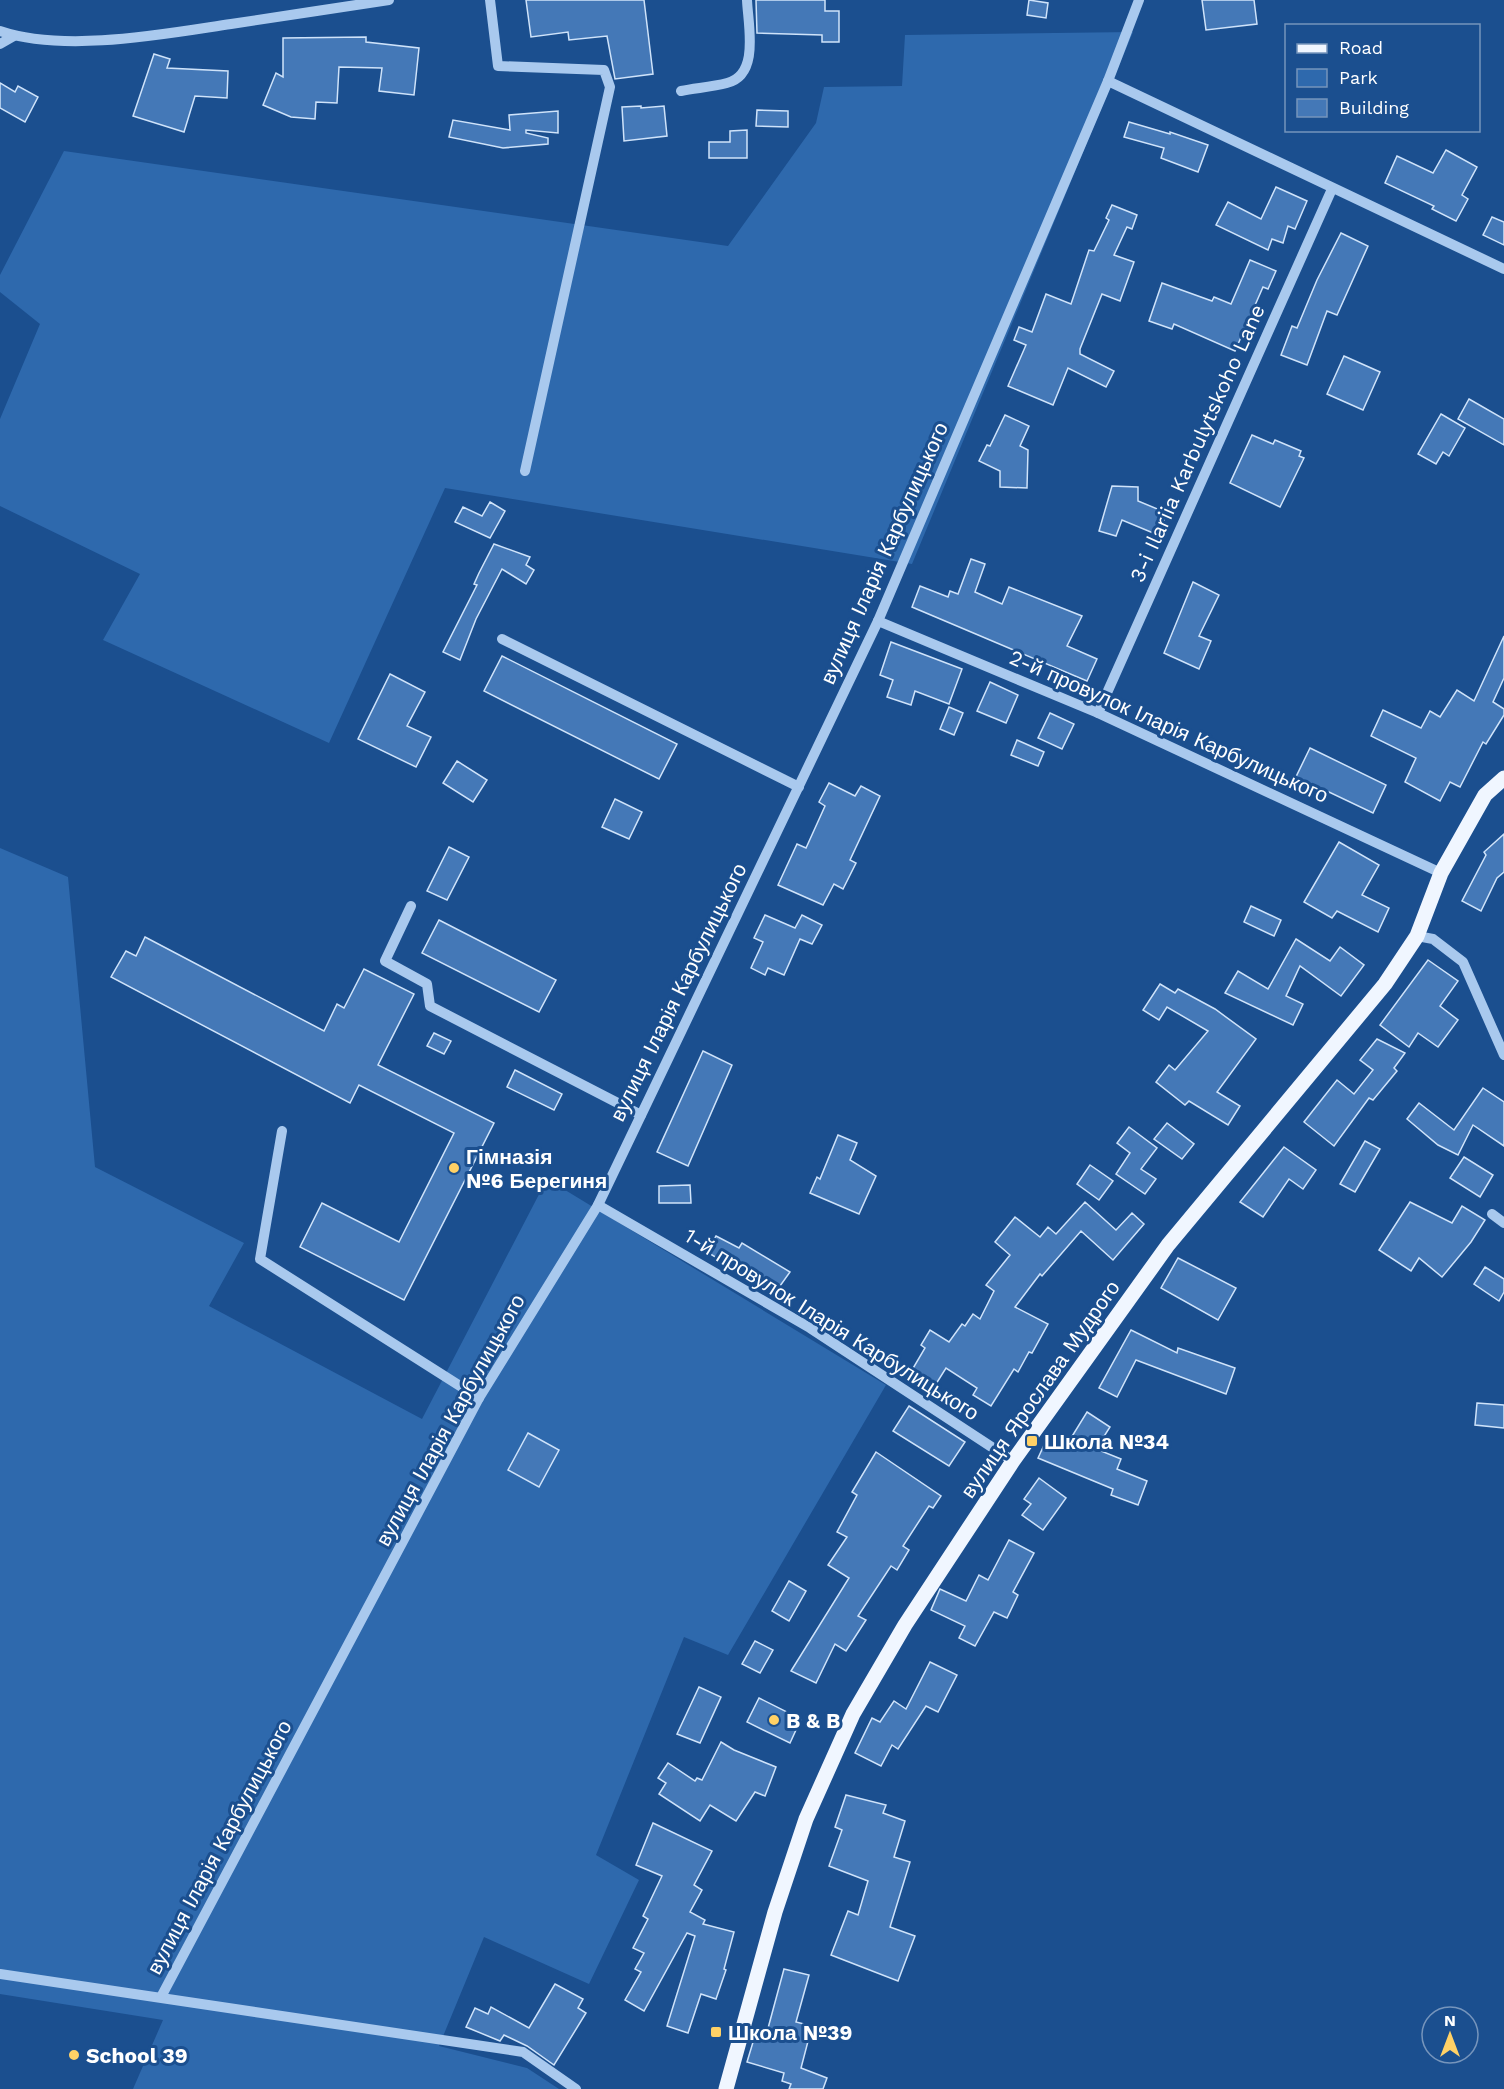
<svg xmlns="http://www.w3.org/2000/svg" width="1504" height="2089" viewBox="0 0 1504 2089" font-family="'Work Sans',sans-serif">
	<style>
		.green { fill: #2e69ad }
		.building { fill: #4478b7; stroke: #cfe3fa; stroke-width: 1.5 }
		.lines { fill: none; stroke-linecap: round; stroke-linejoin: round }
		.minor { stroke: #a9c9ee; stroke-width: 10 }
		.major { stroke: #f0f6ff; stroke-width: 15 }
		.poi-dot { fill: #ffd166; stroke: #1b4f8f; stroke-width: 2 }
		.labels { text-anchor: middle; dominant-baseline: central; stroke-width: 6; stroke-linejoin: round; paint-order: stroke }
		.street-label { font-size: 21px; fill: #fff; stroke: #1b4f8f }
		.poi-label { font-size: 21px; font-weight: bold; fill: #fff; stroke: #1b4f8f; text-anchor: start }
	</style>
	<rect width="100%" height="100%" fill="#1b4f8f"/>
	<g class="green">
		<polygon points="1133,32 912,564 445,488 329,743 103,640 140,574 0,506 0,419 40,324 0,292 0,275 64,151 728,246 816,123 824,87 902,86 905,35"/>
		<polygon points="0,848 68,877 95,1167 244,1243 209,1306 422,1419 547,1179 886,1385 728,1655 684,1637 596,1855 639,1880 589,1984 484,1937 439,2046 527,2068 559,2089 133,2089 163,2020 0,1994"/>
	</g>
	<g class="building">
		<polygon points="526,0 644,0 653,74 615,79 607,36 569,40 568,32 531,37"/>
		<polygon points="756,0 825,0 825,11 839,11 839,42 822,42 822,35 757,33"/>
		<polygon points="1029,0 1048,3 1046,18 1027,15"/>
		<polygon points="1202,0 1254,0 1257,24 1206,30"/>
		<polygon points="366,37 366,42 419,48 414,95 379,91 382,68 339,67 337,103 316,102 315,119 291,117 263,105 276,73 283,77 283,38"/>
		<polygon points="154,54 170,59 167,68 228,71 227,98 195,96 184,132 133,116"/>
		<polygon points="0,83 15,92 18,86 38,97 25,122 0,108"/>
		<polygon points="641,106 641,108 664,106 667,136 624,141 622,107"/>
		<polygon points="757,110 788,111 788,127 756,126"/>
		<polygon points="558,111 558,133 526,130 526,133 548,138 548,144 503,148 449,137 453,120 510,130 509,115"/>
		<polygon points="1129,122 1170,134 1170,132 1208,145 1198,172 1161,158 1164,148 1124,137"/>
		<polygon points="747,130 747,158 709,158 709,142 730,142 730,131"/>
		<polygon points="1446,150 1477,167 1462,195 1468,199 1456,221 1432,209 1434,206 1385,183 1397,156 1433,173"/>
		<polygon points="1276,187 1307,201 1295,229 1288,226 1283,243 1272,239 1268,250 1216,225 1228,202 1261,219"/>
		<polygon points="1112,205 1137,215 1132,229 1127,227 1114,255 1134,262 1120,301 1102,294 1080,349 1080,354 1114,371 1106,387 1068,368 1053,405 1008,386 1026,345 1014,340 1019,327 1032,332 1046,294 1071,304 1089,250 1094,251 1109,220 1106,218"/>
		<polygon points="1492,217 1504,222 1504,245 1483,235"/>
		<polygon points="1341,233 1368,246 1337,315 1327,311 1307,365 1281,355 1292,326 1297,328 1317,280"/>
		<polygon points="1250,260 1276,271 1268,289 1263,287 1235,351 1174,324 1172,329 1149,321 1162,283 1212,301 1214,297 1231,304"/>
		<polygon points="1344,356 1380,372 1363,410 1327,394"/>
		<polygon points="1469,399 1504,419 1504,445 1458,419"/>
		<polygon points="1441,414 1465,428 1449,456 1443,452 1436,464 1418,454"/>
		<polygon points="1005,415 1029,426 1020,446 1028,450 1027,488 1000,487 1000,471 979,461 987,445 990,446"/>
		<polygon points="1252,435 1273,444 1275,440 1301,451 1299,456 1304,458 1280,507 1230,483"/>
		<polygon points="1112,486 1138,487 1138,501 1167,513 1158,535 1122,520 1116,536 1099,531"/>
		<polygon points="490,502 505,511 490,538 455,522 463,507 482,516"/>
		<polygon points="494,544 530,557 526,565 534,570 526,584 502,569 476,619 460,660 443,652 477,585 474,584 479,573"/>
		<polygon points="971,559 985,564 975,592 1002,604 1009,587 1082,616 1067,646 1097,659 1087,681 912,607 920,586 948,597 950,591 958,594"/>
		<polygon points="1193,582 1219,595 1199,636 1211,641 1199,669 1164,653"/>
		<polygon points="1504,636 1504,678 1493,702 1504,709 1504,715 1486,744 1483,742 1460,787 1450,782 1440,801 1405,782 1416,758 1371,736 1383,710 1421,728 1430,711 1440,717 1457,690 1474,701"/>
		<polygon points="891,642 962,669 949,704 915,691 911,705 887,697 893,680 880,675"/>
		<polygon points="502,656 677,744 659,779 484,691"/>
		<polygon points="390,674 425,692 407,726 431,737 416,767 358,739"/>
		<polygon points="990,682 1018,695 1006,723 977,711"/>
		<polygon points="949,707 963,713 954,735 940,729"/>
		<polygon points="1050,713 1074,724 1062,749 1038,738"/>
		<polygon points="1017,740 1044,752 1038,766 1011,755"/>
		<polygon points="1310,748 1386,785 1373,813 1329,792 1324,801 1292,785"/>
		<polygon points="457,761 487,780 473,802 443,783"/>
		<polygon points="829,783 855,796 861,786 880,796 850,860 856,863 843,889 834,884 823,905 778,885 797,844 806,848 825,806 819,802"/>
		<polygon points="615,799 642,812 629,839 602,827"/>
		<polygon points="1504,834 1504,872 1497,878 1481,911 1462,901 1486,855 1484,852"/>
		<polygon points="1339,842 1379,865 1362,895 1389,908 1378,932 1337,911 1332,918 1304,902"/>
		<polygon points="449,847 469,857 447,900 427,891"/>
		<polygon points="1251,906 1281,920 1274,936 1244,922"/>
		<polygon points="765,915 795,928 802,915 822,925 812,944 800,939 784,975 768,968 765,975 751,968 763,942 754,938"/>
		<polygon points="439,920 556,980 539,1012 422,953"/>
		<polygon points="145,937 324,1031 337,1004 344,1008 364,969 414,994 378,1065 494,1123 404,1300 300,1247 322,1203 399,1242 454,1133 359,1085 350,1103 111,977 126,951 136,956"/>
		<polygon points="1296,939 1330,961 1340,947 1364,965 1341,996 1300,966 1286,996 1303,1004 1293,1025 1225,993 1238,971 1268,989"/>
		<polygon points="1428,960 1458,981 1440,1006 1458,1020 1438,1047 1418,1033 1409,1047 1380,1025"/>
		<polygon points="1160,984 1175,993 1178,989 1215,1009 1256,1039 1217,1092 1240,1106 1228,1125 1189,1101 1185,1105 1156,1082 1169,1065 1175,1070 1208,1031 1167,1007 1159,1020 1143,1010"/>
		<polygon points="434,1033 451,1041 444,1054 427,1046"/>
		<polygon points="1377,1039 1405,1053 1394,1068 1397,1071 1373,1100 1369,1098 1334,1146 1304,1122 1337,1080 1354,1094 1373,1070 1360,1060"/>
		<polygon points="703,1051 732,1065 688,1166 657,1152"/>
		<polygon points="515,1070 562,1094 554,1110 507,1087"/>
		<polygon points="1483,1088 1504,1102 1504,1146 1473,1125 1458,1155 1438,1145 1407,1119 1419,1103 1454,1130"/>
		<polygon points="1167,1123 1194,1144 1182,1159 1154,1139"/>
		<polygon points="1129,1127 1157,1148 1141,1169 1156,1179 1145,1194 1116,1174 1130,1153 1117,1143"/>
		<polygon points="838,1135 857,1143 850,1160 876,1176 859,1214 810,1193 817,1177 820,1179"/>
		<polygon points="1365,1141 1380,1149 1355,1192 1340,1184"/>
		<polygon points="1284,1147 1316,1170 1303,1189 1289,1179 1263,1217 1240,1202"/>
		<polygon points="1464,1157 1493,1175 1480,1197 1450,1178"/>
		<polygon points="1090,1165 1113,1181 1099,1200 1077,1184"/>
		<polygon points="690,1185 691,1203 659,1203 659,1186"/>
		<polygon points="1085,1202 1116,1230 1132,1213 1144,1224 1113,1260 1081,1231 1042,1276 1040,1274 1015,1307 1048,1324 1032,1353 1029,1352 1018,1372 1014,1369 991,1406 973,1395 977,1388 946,1368 936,1384 912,1370 925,1348 921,1345 930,1330 949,1342 962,1324 965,1326 973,1314 980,1319 994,1291 986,1285 1010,1255 995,1242 1015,1217 1040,1237 1048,1227 1056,1234"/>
		<polygon points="1410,1202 1452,1223 1462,1206 1485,1220 1471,1242 1442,1277 1419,1258 1411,1271 1379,1250"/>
		<polygon points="716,1236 739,1248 742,1243 790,1272 775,1293 707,1252"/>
		<polygon points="1178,1258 1236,1288 1218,1320 1161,1288"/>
		<polygon points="1485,1267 1504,1279 1504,1292 1499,1301 1474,1284"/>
		<polygon points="1131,1330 1177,1353 1178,1348 1235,1368 1226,1394 1136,1360 1117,1397 1099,1388"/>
		<polygon points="1477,1403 1504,1405 1504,1428 1475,1425"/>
		<polygon points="909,1406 965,1442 949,1466 893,1431"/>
		<polygon points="1087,1412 1110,1427 1096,1449 1121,1459 1117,1469 1147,1481 1138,1505 1111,1495 1113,1489 1038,1458 1045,1443 1063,1451"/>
		<polygon points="528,1433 559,1450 539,1487 508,1470"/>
		<polygon points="876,1452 941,1496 933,1508 929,1506 903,1546 909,1550 897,1570 891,1566 858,1616 866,1620 846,1651 835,1644 816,1683 791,1671 849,1578 828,1565 847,1537 837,1532 857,1495 852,1492"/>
		<polygon points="1039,1478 1066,1498 1043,1530 1022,1515 1031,1504 1024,1499"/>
		<polygon points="1009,1540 1034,1553 1013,1592 1018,1595 1007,1618 994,1612 975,1646 959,1638 965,1626 931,1610 940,1589 966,1601 979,1575 988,1580"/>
		<polygon points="789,1581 806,1591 789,1621 772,1611"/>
		<polygon points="755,1641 773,1650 760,1673 742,1664"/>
		<polygon points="930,1662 957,1675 938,1712 926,1706 898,1749 892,1745 881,1766 855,1753 872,1718 880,1722 894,1701 906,1709"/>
		<polygon points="699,1687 721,1697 700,1743 677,1734"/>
		<polygon points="759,1698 801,1719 790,1743 747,1722"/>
		<polygon points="721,1742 734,1750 776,1767 765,1796 755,1792 736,1821 710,1805 700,1821 659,1794 666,1783 658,1778 668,1763 695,1781 697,1778 702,1780"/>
		<polygon points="846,1795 886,1805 883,1813 905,1821 894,1857 910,1862 890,1927 915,1936 898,1981 831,1955 848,1911 858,1915 868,1881 829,1866 842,1830 835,1827"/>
		<polygon points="653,1823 712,1851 694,1885 702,1890 690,1912 705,1920 703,1924 734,1932 724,1969 726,1970 716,1999 701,1994 688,2033 667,2026 695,1936 687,1933 644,2011 625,2000 641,1972 635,1969 644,1953 633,1948 648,1919 643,1916 662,1876 636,1865"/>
		<polygon points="784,1969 809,1975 796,2022 812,2026 801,2068 827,2078 823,2089 789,2089 791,2084 782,2081 784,2073 747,2062 757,2029 767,2032"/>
		<polygon points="555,1984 583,1999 578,2008 586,2013 554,2065 527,2046 504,2035 500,2041 466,2027 475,2008 488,2014 491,2007 529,2028"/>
	</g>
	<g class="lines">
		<g class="minor">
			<polyline points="490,0 498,66 604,70 610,87 525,471"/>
			<path d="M 0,31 C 65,53 164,34 231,24 C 284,16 336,8 389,0"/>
			<polyline points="0,44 14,36"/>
			<polyline points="1108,81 1504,269"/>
			<path d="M 681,91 C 696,88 712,87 727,83 C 760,75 748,25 747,0"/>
			<polyline points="878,621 1098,713 1441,873"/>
			<polyline points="502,639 799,787"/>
			<polyline points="1098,713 1332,189"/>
			<polyline points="411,906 385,961 427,984 430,1006 641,1115"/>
			<polyline points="1417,936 1433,939 1463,962 1504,1055"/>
			<polyline points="282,1131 260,1259 479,1398"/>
			<polyline points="598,1205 810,1328 1013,1461"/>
			<polyline points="1492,1214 1504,1223"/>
			<polyline points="0,1974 523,2052 576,2089"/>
			<polyline points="161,1997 479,1398 598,1205 878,621 1108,81 1139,0"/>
		</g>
		<polyline class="major" points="726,2089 775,1912 806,1819 853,1714 905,1625 1013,1461 1168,1245 1385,984 1417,936 1441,873 1485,795 1504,778"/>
	</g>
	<g class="poi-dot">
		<circle cx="454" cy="1168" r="6"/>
		<rect x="1026" y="1435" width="12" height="12" rx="3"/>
		<circle cx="774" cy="1720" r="6"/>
		<rect x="710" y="2026" width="12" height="12" rx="3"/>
		<circle cx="74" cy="2055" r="6"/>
	</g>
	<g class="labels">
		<g class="street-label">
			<text transform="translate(1197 443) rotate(-66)">3-i Ilariia Karbulytskoho Lane</text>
			<text transform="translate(884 553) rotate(-66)">вулиця Іларія Карбулицького</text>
			<text transform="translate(1169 726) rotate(24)">2-й провулок Іларія Карбулицького</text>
			<text transform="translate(678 992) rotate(-64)">вулиця Іларія Карбулицького</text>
			<text transform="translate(832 1324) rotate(32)">1-й провулок Іларія Карбулицького</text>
			<text transform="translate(1040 1389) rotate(-55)">вулиця Ярослава Мудрого</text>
			<text transform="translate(450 1420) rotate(-61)">вулиця Іларія Карбулицького</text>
			<text transform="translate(219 1847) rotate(-62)">вулиця Іларія Карбулицького</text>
		</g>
		<g class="poi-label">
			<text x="466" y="1156">Гімназія<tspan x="466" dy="24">№6 Берегиня</tspan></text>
			<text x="1044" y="1441">Школа №34</text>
			<text x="786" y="1720">B &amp; B</text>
			<text x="728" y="2032">Школа №39</text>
			<text x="86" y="2055">School 39</text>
		</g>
	</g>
	<rect x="1285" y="24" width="195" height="108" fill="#1b4f8f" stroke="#7695bc" stroke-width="1.5"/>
	<rect x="1297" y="44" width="30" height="9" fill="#f0f6ff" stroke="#7695bc" stroke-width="1.5"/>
	<text x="1339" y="54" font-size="18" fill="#ffffff">Road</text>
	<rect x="1297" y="69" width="30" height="18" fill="#2e69ad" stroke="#7695bc" stroke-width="1.5"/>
	<text x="1339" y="84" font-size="18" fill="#ffffff">Park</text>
	<rect x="1297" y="99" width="30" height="18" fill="#4478b7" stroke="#7695bc" stroke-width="1.5"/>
	<text x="1339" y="114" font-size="18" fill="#ffffff">Building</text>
	<g transform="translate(1450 2035)"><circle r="28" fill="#1b4f8f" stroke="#7695bc" stroke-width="1.5"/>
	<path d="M0-4.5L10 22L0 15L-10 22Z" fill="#ffd166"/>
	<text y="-9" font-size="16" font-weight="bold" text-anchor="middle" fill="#ffffff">N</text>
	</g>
</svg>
